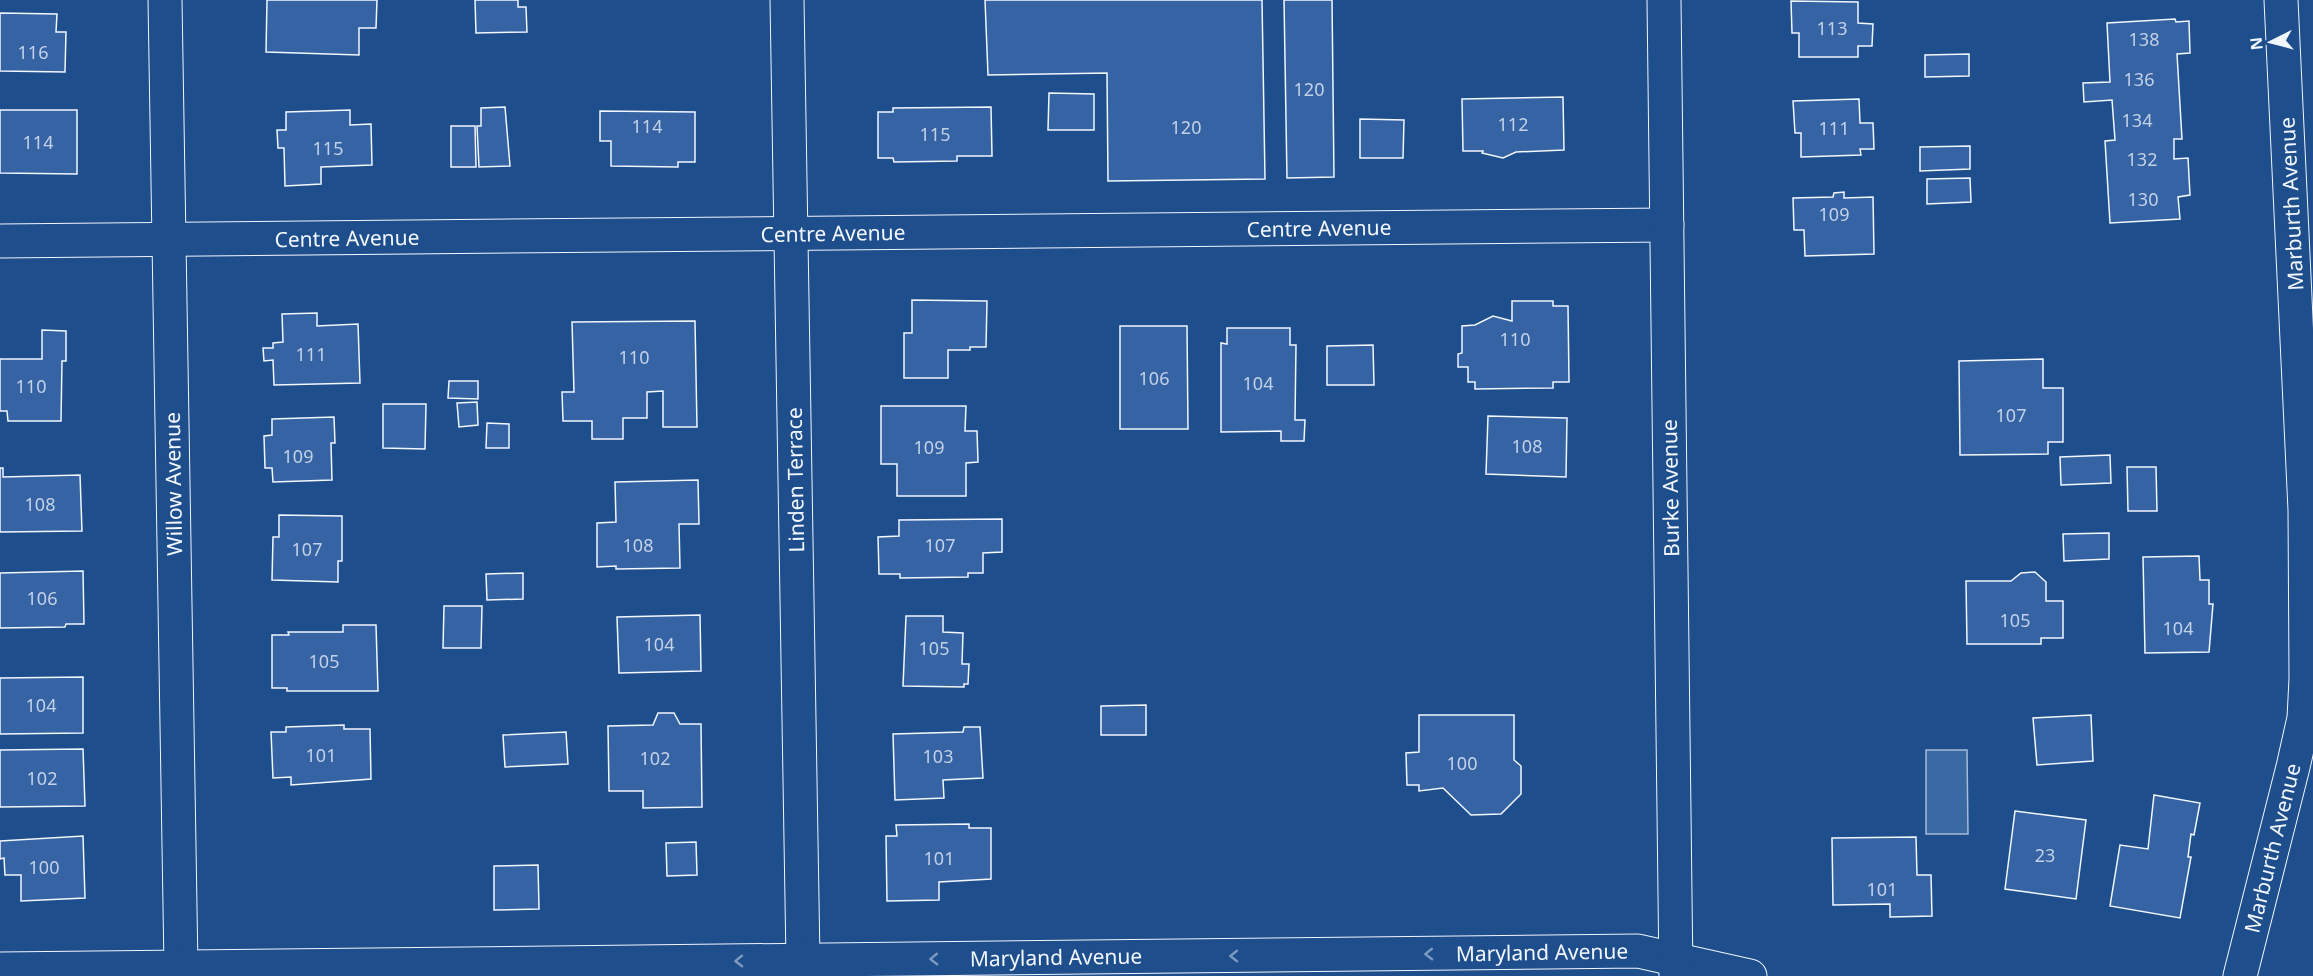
<svg xmlns="http://www.w3.org/2000/svg" width="2313" height="976" viewBox="0 0 2313 976" font-family="'Noto Sans',sans-serif">
	<style>
		.water { fill: #3b69a3; stroke: #a8bbd7; stroke-width: 1.5 }
		.building { fill: #3563a3; stroke: #f2f6ff; stroke-width: 1.5 }
		.lines { fill: none; stroke-linecap: round; stroke-linejoin: round }
		.street-casing { stroke: #f2f6ff; stroke-width: 35 }
		.secondary-casing { stroke: #f2f6ff; stroke-width: 35 }
		.street { stroke: #1f4e8c; stroke-width: 33 }
		.secondary { stroke: #1f4e8c; stroke-width: 33 }
		.oneway { stroke: #7e9ac0 }
		.labels { text-anchor: middle; dominant-baseline: central; stroke-width: 4.5; stroke-linejoin: round; paint-order: stroke }
		.number-label { font-size: 18px; fill: #c3d1e8 }
		.street-label { font-size: 21px; fill: #f2f6ff; stroke: #1f4e8c }
	</style>
	<rect width="100%" height="100%" fill="#1f4e8c"/>
	<polygon class="water" points="1926,750 1967,750 1968,834 1926,834"/>
	<g class="building">
		<polygon points="267,0 377,0 376,28 359,28 359,55 266,52"/>
		<polygon points="475,0 518,0 518,7 526,7 527,32 476,33"/>
		<polygon points="985,0 1262,0 1265,179 1108,181 1107,73 988,75"/>
		<polygon points="1284,0 1332,0 1334,177 1287,178"/>
		<polygon points="1791,1 1858,2 1858,23 1873,24 1872,46 1858,46 1858,57 1799,57 1799,33 1792,33"/>
		<polygon points="0,13 57,14 56,32 66,32 65,72 0,71"/>
		<polygon points="2175,19 2176,22 2189,21 2190,53 2177,54 2182,139 2174,139 2174,159 2188,158 2190,195 2178,197 2180,219 2110,223 2105,141 2115,140 2112,100 2084,102 2083,83 2110,82 2107,23"/>
		<polygon points="1969,54 1969,76 1925,77 1925,55"/>
		<polygon points="1049,93 1094,94 1094,130 1048,130"/>
		<polygon points="1563,97 1564,150 1516,152 1503,158 1482,153 1483,151 1463,151 1462,99"/>
		<polygon points="1859,99 1860,123 1873,123 1874,149 1860,149 1861,155 1801,157 1801,133 1795,133 1793,101"/>
		<polygon points="505,107 510,166 479,167 477,126 481,126 481,108"/>
		<polygon points="991,107 992,156 957,156 957,161 894,162 893,158 878,158 878,112 893,112 893,108"/>
		<polygon points="0,110 77,110 77,174 0,173"/>
		<polygon points="350,110 350,125 371,124 372,165 321,167 321,184 285,186 284,148 278,148 277,130 286,130 286,112"/>
		<polygon points="600,111 695,112 695,162 678,162 678,167 611,166 611,141 600,141"/>
		<polygon points="1360,119 1404,120 1403,158 1360,158"/>
		<polygon points="451,126 475,126 476,167 451,167"/>
		<polygon points="1970,146 1970,169 1920,171 1920,147"/>
		<polygon points="1970,178 1971,202 1927,204 1927,179"/>
		<polygon points="1844,192 1844,198 1873,197 1874,254 1805,256 1804,230 1794,230 1793,198 1833,197 1834,193"/>
		<polygon points="912,300 987,301 986,347 970,347 970,350 948,350 948,378 904,378 904,333 912,333"/>
		<polygon points="1512,301 1553,301 1553,306 1568,306 1569,382 1553,382 1553,388 1475,389 1475,382 1468,382 1468,367 1458,367 1458,354 1462,353 1462,326 1475,325 1493,316 1512,321"/>
		<polygon points="317,313 317,326 358,324 360,383 274,385 273,360 264,361 263,348 273,348 273,343 283,342 282,314"/>
		<polygon points="695,321 697,427 663,427 663,391 647,392 647,418 623,418 623,439 592,439 592,421 563,421 562,392 574,392 572,322"/>
		<polygon points="1120,326 1187,326 1188,429 1120,429"/>
		<polygon points="1227,328 1290,328 1290,345 1296,345 1295,420 1305,420 1304,441 1281,441 1281,431 1221,432 1221,343 1227,344"/>
		<polygon points="42,330 66,331 66,361 62,361 61,421 8,421 7,411 0,411 0,359 42,359"/>
		<polygon points="1373,345 1374,385 1327,385 1327,346"/>
		<polygon points="2043,359 2043,388 2063,388 2063,442 2048,442 2048,454 1960,455 1959,361"/>
		<polygon points="449,381 478,381 478,399 448,398"/>
		<polygon points="477,402 478,425 459,427 457,403"/>
		<polygon points="383,404 426,404 425,449 383,448"/>
		<polygon points="881,406 966,406 965,431 977,431 978,462 966,463 966,496 897,496 897,464 881,464"/>
		<polygon points="1488,416 1567,418 1566,477 1486,474"/>
		<polygon points="334,417 335,443 331,443 332,480 273,482 272,468 265,468 264,436 272,435 272,419"/>
		<polygon points="487,423 509,424 509,448 486,448"/>
		<polygon points="2110,455 2111,483 2061,485 2060,457"/>
		<polygon points="2127,467 2156,467 2157,511 2128,511"/>
		<polygon points="0,468 3,468 3,477 80,475 82,531 0,532"/>
		<polygon points="698,480 699,524 679,524 680,568 616,569 616,566 597,567 597,523 616,522 615,482"/>
		<polygon points="279,515 342,516 342,561 338,561 338,582 272,580 273,537 279,537"/>
		<polygon points="1002,519 1002,552 983,553 983,573 968,573 968,577 900,578 900,574 879,574 878,537 899,536 899,520"/>
		<polygon points="2109,533 2109,559 2064,561 2063,534"/>
		<polygon points="2199,556 2200,580 2209,580 2209,604 2213,604 2209,652 2145,653 2143,557"/>
		<polygon points="83,571 84,624 66,624 65,627 0,628 0,573"/>
		<polygon points="2035,572 2046,582 2046,601 2063,601 2063,638 2041,638 2041,644 1967,644 1966,581 2011,581 2021,573"/>
		<polygon points="523,573 523,599 487,600 486,574"/>
		<polygon points="444,606 482,606 481,648 443,648"/>
		<polygon points="700,615 701,671 619,673 617,617"/>
		<polygon points="906,616 943,616 943,632 963,633 962,664 969,664 968,684 964,684 964,687 903,686"/>
		<polygon points="343,625 376,625 378,691 287,691 287,688 272,688 272,635 289,635 288,632 343,632"/>
		<polygon points="83,677 83,733 0,734 0,678"/>
		<polygon points="1146,705 1146,735 1101,735 1101,706"/>
		<polygon points="658,713 674,713 680,724 701,724 702,807 643,808 643,791 609,791 608,726 653,725"/>
		<polygon points="1419,715 1514,715 1514,760 1521,766 1521,794 1501,814 1471,815 1443,788 1419,791 1419,785 1407,785 1406,753 1419,752"/>
		<polygon points="2091,715 2093,761 2037,765 2033,718"/>
		<polygon points="344,725 344,729 370,729 371,779 291,785 291,777 273,778 271,732 286,732 286,727"/>
		<polygon points="964,727 980,727 983,778 943,780 944,798 895,800 893,734 963,732"/>
		<polygon points="566,732 568,764 505,767 503,735"/>
		<polygon points="83,749 85,806 0,807 0,750"/>
		<polygon points="2154,795 2200,803 2194,835 2191,834 2188,857 2191,857 2180,918 2110,906 2120,845 2148,849"/>
		<polygon points="2015,811 2086,820 2076,899 2005,889"/>
		<polygon points="969,824 969,828 991,828 991,879 939,882 939,900 887,901 886,836 897,836 896,825"/>
		<polygon points="83,836 85,898 21,901 21,875 5,875 4,858 0,859 0,841"/>
		<polygon points="1916,837 1917,875 1931,875 1932,916 1890,917 1890,904 1833,905 1832,838"/>
		<polygon points="696,842 697,875 667,876 666,843"/>
		<polygon points="538,865 539,909 494,910 494,866"/>
	</g>
	<g class="lines">
		<defs>
			<g id="street">
				<polyline points="165,0 181,967"/>
				<polyline points="787,0 803,960"/>
				<polyline points="0,241 1667,225"/>
				<polyline points="0,969 1638,951 1750,976"/>
				<polyline points="2240,976 2293,767 2304,718 2306,679 2305,510 2281,0"/>
			</g>
			<polyline id="secondary" points="1664,0 1676,976"/>
		</defs>
		<use href="#street" class="street-casing"/>
		<use href="#secondary" class="secondary-casing"/>
		<use href="#street" class="street"/>
		<use href="#secondary" class="secondary"/>
	</g>
	<defs><path id="oneway-chevron" d="M-2-3.5L2.5 0L-2 3.5" fill="none" stroke-width="1.6" stroke-linecap="round" stroke-linejoin="round" transform="scale(1.5)"/></defs>
	<g class="oneway">
		<use href="#oneway-chevron" transform="translate(1429 954) rotate(179)"/>
		<use href="#oneway-chevron" transform="translate(1234 956) rotate(179)"/>
		<use href="#oneway-chevron" transform="translate(934 959) rotate(179)"/>
		<use href="#oneway-chevron" transform="translate(739 961) rotate(179)"/>
	</g>
	<g class="labels">
		<g class="number-label">
			<text x="1832" y="28">113</text>
			<text x="2144" y="39">138</text>
			<text x="33" y="52">116</text>
			<text x="2139" y="79">136</text>
			<text x="1309" y="89">120</text>
			<text x="2137" y="120">134</text>
			<text x="1513" y="124">112</text>
			<text x="647" y="126">114</text>
			<text x="1186" y="127">120</text>
			<text x="1834" y="128">111</text>
			<text x="935" y="134">115</text>
			<text x="38" y="142">114</text>
			<text x="328" y="148">115</text>
			<text x="2142" y="159">132</text>
			<text x="2143" y="199">130</text>
			<text x="1834" y="214">109</text>
			<text x="1515" y="339">110</text>
			<text x="311" y="354">111</text>
			<text x="634" y="357">110</text>
			<text x="1154" y="378">106</text>
			<text x="1258" y="383">104</text>
			<text x="31" y="386">110</text>
			<text x="2011" y="415">107</text>
			<text x="1527" y="446">108</text>
			<text x="929" y="447">109</text>
			<text x="298" y="456">109</text>
			<text x="40" y="504">108</text>
			<text x="638" y="545">108</text>
			<text x="940" y="545">107</text>
			<text x="307" y="549">107</text>
			<text x="42" y="598">106</text>
			<text x="2015" y="620">105</text>
			<text x="2178" y="628">104</text>
			<text x="659" y="644">104</text>
			<text x="934" y="648">105</text>
			<text x="324" y="661">105</text>
			<text x="41" y="705">104</text>
			<text x="321" y="755">101</text>
			<text x="938" y="756">103</text>
			<text x="655" y="758">102</text>
			<text x="1462" y="763">100</text>
			<text x="42" y="778">102</text>
			<text x="2045" y="855">23</text>
			<text x="939" y="858">101</text>
			<text x="44" y="867">100</text>
			<text x="1882" y="889">101</text>
		</g>
		<g class="street-label">
			<text transform="translate(2291 204) rotate(-93)">Marburth Avenue</text>
			<text transform="translate(1319 228) rotate(-1)">Centre Avenue</text>
			<text transform="translate(833 233) rotate(-1)">Centre Avenue</text>
			<text transform="translate(347 238) rotate(-1)">Centre Avenue</text>
			<text transform="translate(795 480) rotate(-91)">Linden Terrace</text>
			<text transform="translate(173 484) rotate(-91)">Willow Avenue</text>
			<text transform="translate(1670 488) rotate(-91)">Burke Avenue</text>
			<text transform="translate(2272 848) rotate(-76)">Marburth Avenue</text>
			<text transform="translate(1542 952) rotate(-1)">Maryland Avenue</text>
			<text transform="translate(1056 957) rotate(-1)">Maryland Avenue</text>
		</g>
	</g>
	<g transform="translate(2271 42) rotate(264)" stroke="#1f4e8c" stroke-width="4.5" paint-order="stroke">
	<path d="M0-4.5L10 22L0 15L-10 22Z" fill="#f2f6ff"/>
	<text y="-9" font-size="16" font-weight="bold" text-anchor="middle" fill="#f2f6ff">N</text>
	</g>
</svg>
